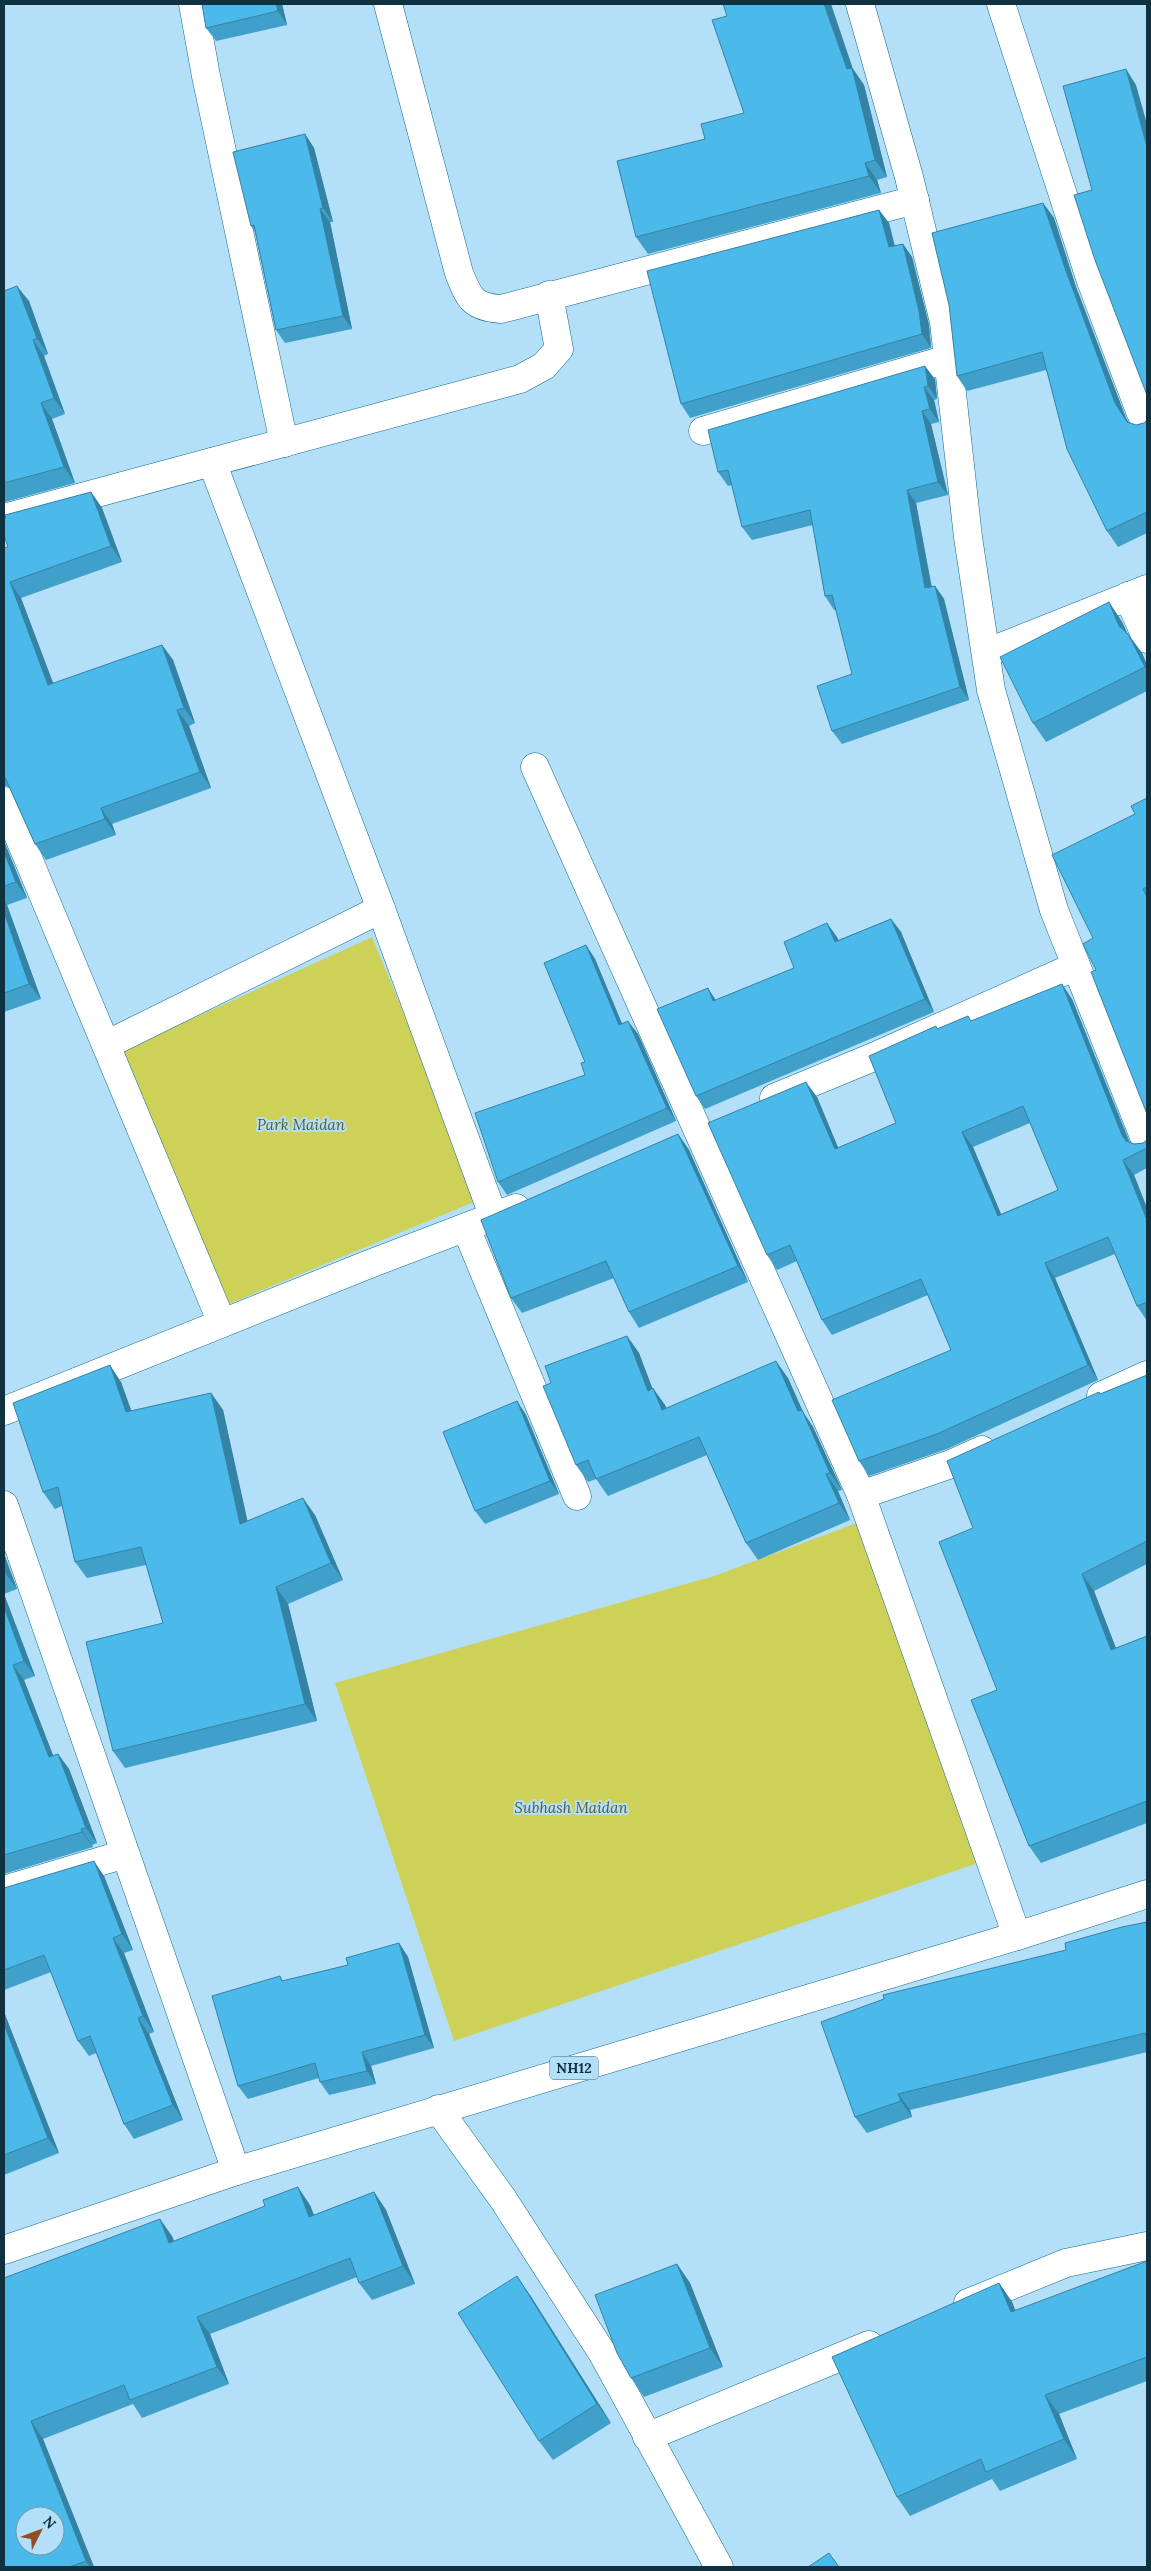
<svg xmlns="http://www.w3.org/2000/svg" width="1151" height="2571" viewBox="0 0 1151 2571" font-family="Lora,serif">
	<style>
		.green { fill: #ced158 }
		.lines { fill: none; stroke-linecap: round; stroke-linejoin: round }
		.minor-casing { stroke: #0f6a8c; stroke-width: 29 }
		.highway-casing { stroke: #0f6a8c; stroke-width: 29 }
		.minor { stroke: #fff; stroke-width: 28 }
		.highway { stroke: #fff; stroke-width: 28 }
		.wall { fill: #40a0c9; fill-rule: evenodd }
		.shaded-wall { fill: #3482a4 }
		.building { fill: #4bbaea; stroke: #3482a4; fill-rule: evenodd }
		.labels { text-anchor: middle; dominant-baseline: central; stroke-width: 4; stroke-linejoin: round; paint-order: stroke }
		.shield { fill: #b3e0f8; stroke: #416677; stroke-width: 1 }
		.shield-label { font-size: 14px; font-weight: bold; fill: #103240 }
		.park-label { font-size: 15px; font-style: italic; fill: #595a27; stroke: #b3e0f8 }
	</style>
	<rect width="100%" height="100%" fill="#b3e0f8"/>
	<g class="green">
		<polygon points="372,937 481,1199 229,1304 119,1052"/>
		<polygon points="862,1521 981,1862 454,2041 335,1683 714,1576"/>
	</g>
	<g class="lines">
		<defs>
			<g id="minor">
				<polyline points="193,4 206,76 284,443"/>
				<path d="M 388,4 L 459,273 C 469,298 472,307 501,309 L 915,200"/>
				<polyline points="860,4 909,177 944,322 968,537 991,690 1054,910 1147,1144"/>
				<polyline points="1001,4 1091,281 1140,411 1147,425"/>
				<polyline points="703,431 948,359"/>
				<polyline points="212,462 381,909 494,1218"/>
				<polyline points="4,518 520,379 544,366 559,349 549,295"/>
				<polyline points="1128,596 1147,639"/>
				<polyline points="986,653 1147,589"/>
				<polyline points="535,767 861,1495 1017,1936"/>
				<polyline points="4,801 222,1323"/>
				<polyline points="106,1045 381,909"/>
				<polyline points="774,1098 871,1058 1076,966"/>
				<polyline points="466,1228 577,1496"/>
				<polyline points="1101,1396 1147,1375"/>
				<polyline points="4,1411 367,1265 516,1208"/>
				<polyline points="861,1495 951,1464 982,1450"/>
				<polyline points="4,1505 236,2171"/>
				<polyline points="4,1890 125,1854"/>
				<polyline points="438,2109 503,2199 603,2354 719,2567"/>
				<polyline points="968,2303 1066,2263 1147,2246"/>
				<polyline points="647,2437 869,2345"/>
			</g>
			<polyline id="highway" points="4,2250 236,2171 1017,1936 1147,1894"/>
		</defs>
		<use href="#minor" class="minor-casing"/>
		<use href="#highway" class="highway-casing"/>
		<use href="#minor" class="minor"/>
		<use href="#highway" class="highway"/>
	</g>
	<g class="wall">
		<polygon points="282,4 287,25 216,41 206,28"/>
		<polygon points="727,16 853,69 864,85 887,177 877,180 881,193 648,254 636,237 705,139 744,113"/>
		<polygon points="305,134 314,148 333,222 330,222 352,329 285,343 276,330 255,232 251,226"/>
		<polygon points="1043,203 1054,218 1076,287 1126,418 1129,423 1136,425 1144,423 1147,420 1147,533 1118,547 1107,531 1046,370 967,391 957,376"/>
		<polygon points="879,210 889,223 895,246 903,244 912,257 929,325 931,348 690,418 681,404"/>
		<polygon points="4,291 29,301 48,354 44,356 65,414 52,419 75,483 5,502 4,500"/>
		<polygon points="935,379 937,399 934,400 939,422 931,424 948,495 916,503 932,587 935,586 944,599 969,700 842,744 832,731 852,674 836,610 834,610 825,596 813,525 752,540 742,527 732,485 728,486 718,472"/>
		<polygon points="91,492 102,508 122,562 21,598 53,684 162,645 173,660 195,723 189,726 211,788 112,824 116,835 46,860 35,844 9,787 6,786 4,786 4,548 8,547"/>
		<polygon points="1109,602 1122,622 1127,633 1142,653 1147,665 1147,691 1046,742 1033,723"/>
		<polygon points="1147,798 1147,1114 1096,970 1093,938 1135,814"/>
		<polygon points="4,841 27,898 7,905 41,999 4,1012"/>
		<polygon points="891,919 901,932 934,1012 705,1109 696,1096 716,1000 794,968 837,937 838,940"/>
		<polygon points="586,945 595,959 622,1024 638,1034 676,1121 507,1195 498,1182 585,1075 585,1062"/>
		<path d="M 1072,999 L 1130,1142 L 1134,1144 L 1143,1143 L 1147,1140 L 1147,1168 L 1134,1175 L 1147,1208 L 1147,1321 L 1137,1306 L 1115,1254 L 1055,1278 L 1098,1380 L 947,1449 L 869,1476 L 859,1461 L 951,1350 L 928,1295 L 832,1335 L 822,1320 L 797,1261 L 777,1270 L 767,1255 L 817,1097 L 838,1148 L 896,1123 L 938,1029 L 972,1021 ZM 1030,1123 L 1058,1190 L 1001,1214 L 973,1147 Z"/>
		<polygon points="678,1134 689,1150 748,1282 639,1328 629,1312 614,1278 522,1313 511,1298"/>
		<polygon points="627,1336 639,1353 652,1389 665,1405 666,1409 788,1378 803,1412 813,1427 842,1490 838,1491 850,1520 758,1560 746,1543 707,1455 608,1496 596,1479 588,1482 576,1465 551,1383"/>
		<polygon points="1147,1375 1147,1564 1094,1591 1116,1648 1147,1636 1147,1823 1041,1863 1029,1846 973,1528 1099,1392 1100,1394"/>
		<polygon points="121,1382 131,1411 211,1393 223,1410 247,1521 315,1515 343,1580 288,1604 317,1721 125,1768 113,1751 163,1623 146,1565 87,1578 75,1562 62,1506 55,1509 43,1492"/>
		<polygon points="517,1401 526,1415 559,1494 485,1524 475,1511"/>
		<polygon points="4,1554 17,1589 4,1594 35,1676 24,1680 53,1756 58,1754 69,1769 97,1843 92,1845 93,1847 4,1874"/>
		<polygon points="104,1876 133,1950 124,1953 154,2032 149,2034 183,2120 134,2139 124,2124 96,2053 89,2056 78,2041 51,1972 4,1990 4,1888"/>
		<polygon points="1147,1922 1147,2052 910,2110 912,2117 867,2133 855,2117 1066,1950"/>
		<polygon points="399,1943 408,1957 434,2048 371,2066 376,2084 329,2095 320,2082 319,2078 248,2099 238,2086 280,1976 283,1981 348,1965"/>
		<polygon points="4,2012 59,2153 4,2175"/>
		<polygon points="374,2192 386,2210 415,2284 372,2300 359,2283 357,2277 210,2334 229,2384 142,2418 133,2404 43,2439 94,2567 4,2567 4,2278 172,2236 174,2241 310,2205 314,2215"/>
		<polygon points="1147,2261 1147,2381 1059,2414 1077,2459 1000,2491 992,2479 910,2516 897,2497 999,2283 1012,2302 1015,2311"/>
		<polygon points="677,2264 690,2283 723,2367 644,2397 631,2378"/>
		<polygon points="530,2295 611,2423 553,2460 539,2441"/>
	</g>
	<g class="shaded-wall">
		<polygon points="276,4 282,4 287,25 278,11"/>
		<polygon points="824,4 831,4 853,69 864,85 887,177 875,160 847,69"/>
		<polygon points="1126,69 1136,85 1147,124 1147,147"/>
		<polygon points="305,134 314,148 333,222 323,208"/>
		<polygon points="865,163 877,180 881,193 869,176"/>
		<polygon points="1043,203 1054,218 1076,287 1126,418 1138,438 1127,422 1115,403 1066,271"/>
		<polygon points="320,209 330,222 352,329 343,316"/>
		<polygon points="879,210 889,223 898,261 889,247"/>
		<polygon points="903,244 912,257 929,325 931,348 922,334"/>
		<polygon points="17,286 29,301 48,354 37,338"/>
		<polygon points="33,340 44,356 65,414 54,398"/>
		<polygon points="925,366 935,379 937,399 928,386"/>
		<polygon points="924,387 934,400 939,422 930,409"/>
		<polygon points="41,403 52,419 75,483 64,467"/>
		<polygon points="922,411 931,424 948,495 938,482"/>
		<polygon points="907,490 916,503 934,602 925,588"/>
		<polygon points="91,492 102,508 122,562 111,546"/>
		<polygon points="10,582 21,598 60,701 48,685"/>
		<polygon points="935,586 944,599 969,700 960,687"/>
		<polygon points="1109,602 1122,622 1133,645 1119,626"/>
		<polygon points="1128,634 1142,653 1147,665 1147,671"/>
		<polygon points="162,645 173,660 195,723 184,708"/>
		<polygon points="177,710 189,726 211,788 200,772"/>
		<polygon points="101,808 112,824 116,835 105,819"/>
		<polygon points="4,841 27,898 16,882 4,852"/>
		<polygon points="4,901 7,905 41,999 29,984 4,912"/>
		<polygon points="891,919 901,932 934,1012 925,999"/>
		<polygon points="827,923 837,937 844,955 835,942"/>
		<polygon points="586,945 595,959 628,1038 619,1025"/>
		<polygon points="1062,984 1072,999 1132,1150 1122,1135"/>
		<polygon points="708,988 717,1002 713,1001"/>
		<polygon points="628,1021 638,1034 676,1121 667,1108"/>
		<polygon points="806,1082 817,1097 845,1164 835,1149"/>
		<polygon points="962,1132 973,1147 1008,1231 998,1216"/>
		<polygon points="678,1134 689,1150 748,1282 738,1266"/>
		<polygon points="1123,1160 1134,1175 1147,1208 1147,1220"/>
		<polygon points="1045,1263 1055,1278 1098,1380 1088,1365"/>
		<polygon points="627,1336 639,1353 660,1408 648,1391"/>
		<polygon points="776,1361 788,1378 803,1412 813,1427 842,1490 830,1473 798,1411"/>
		<polygon points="110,1365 121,1382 138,1429 126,1412"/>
		<polygon points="653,1388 665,1405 674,1427 662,1410"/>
		<polygon points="211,1393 223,1410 252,1541 240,1524"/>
		<polygon points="517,1401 526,1415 559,1494 550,1481"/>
		<polygon points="826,1474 838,1491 850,1520 839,1503"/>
		<polygon points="303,1498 315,1515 343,1580 331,1563"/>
		<polygon points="4,1554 17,1589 6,1574 4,1568"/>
		<polygon points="1082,1574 1094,1591 1123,1667 1111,1650"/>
		<polygon points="276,1587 288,1604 317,1721 305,1704"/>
		<polygon points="4,1594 35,1676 24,1661 4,1607"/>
		<polygon points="13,1665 24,1680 60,1773 49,1757"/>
		<polygon points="58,1754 69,1769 97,1843 86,1828"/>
		<polygon points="81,1829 92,1845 93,1847 82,1832"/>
		<polygon points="94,1861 104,1876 133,1950 122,1934"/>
		<polygon points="113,1938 124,1953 154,2032 143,2016"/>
		<polygon points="399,1943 408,1957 434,2048 425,2035"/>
		<polygon points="4,2012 59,2153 48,2138 4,2024"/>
		<polygon points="138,2018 149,2034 183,2120 173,2105"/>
		<polygon points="362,2052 371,2066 376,2084 367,2071"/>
		<polygon points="898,2094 910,2110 912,2117 901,2101"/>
		<polygon points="298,2187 310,2205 321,2234 309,2217"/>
		<polygon points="374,2192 386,2210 415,2284 403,2266"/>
		<polygon points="160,2219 172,2236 181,2260 169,2243"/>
		<polygon points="677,2264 690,2283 723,2367 710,2348"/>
		<polygon points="517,2276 530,2295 611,2423 597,2404"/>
		<polygon points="999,2283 1012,2302 1024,2331 1011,2312"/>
		<polygon points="197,2317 210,2334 229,2384 217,2367"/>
		<polygon points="1045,2395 1059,2414 1077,2459 1064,2439"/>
		<polygon points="31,2421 43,2439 94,2567 90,2567 86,2561"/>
	</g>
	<g class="building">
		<polygon points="202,4 276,4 278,11 206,28"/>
		<polygon points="723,4 824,4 847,69 852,68 875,160 865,163 869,176 636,237 617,161 705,139 701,124 744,113 712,20 727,16"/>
		<polygon points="1126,69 1147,147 1147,395 1095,260 1074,195 1092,190 1063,86"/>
		<polygon points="305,134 323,208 320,209 343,316 276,330 254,225 251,226 233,152"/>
		<polygon points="1043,203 1066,271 1115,403 1127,422 1136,425 1144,423 1147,420 1147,512 1107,531 1067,449 1042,352 957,376 949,305 932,233"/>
		<polygon points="879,210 889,247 903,244 919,311 922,334 681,404 647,271"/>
		<polygon points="17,286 37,338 33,340 54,398 41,403 64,467 4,483 4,291"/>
		<polygon points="925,366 928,386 924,387 930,409 922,411 938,482 907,490 925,588 935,586 960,687 832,731 817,686 852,674 832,595 825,596 810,510 742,527 728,470 718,472 708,430"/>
		<polygon points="91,492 111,546 10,582 48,685 162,645 184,708 177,710 200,772 101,808 105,819 35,844 4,775 4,548 8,547 4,535 4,519 6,518 5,515"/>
		<polygon points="1109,602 1119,626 1128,634 1145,667 1033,723 1000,657"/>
		<polygon points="1147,798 1147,887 1143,889 1147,897 1147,1114 1091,972 1096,970 1083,944 1093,938 1052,855 1135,814 1131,806"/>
		<polygon points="4,852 16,882 4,886"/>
		<polygon points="4,912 29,984 4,993"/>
		<polygon points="891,919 925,999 696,1096 657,1009 708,988 713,1001 794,968 784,942 827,923 835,942"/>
		<polygon points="586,945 619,1025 628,1021 667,1108 498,1182 475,1113 585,1075 581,1063 585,1062 544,963"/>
		<path d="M 1062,984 L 1122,1135 L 1126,1141 L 1134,1144 L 1143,1143 L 1147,1140 L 1147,1148 L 1123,1160 L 1147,1220 L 1147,1302 L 1137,1306 L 1108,1237 L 1045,1263 L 1088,1365 L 937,1434 L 859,1461 L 832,1400 L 951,1350 L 921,1279 L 822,1320 L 790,1245 L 767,1255 L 708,1123 L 806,1082 L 835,1149 L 896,1123 L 869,1056 L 936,1026 L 937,1029 L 968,1016 L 971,1021 ZM 1023,1106 L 1058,1190 L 998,1216 L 962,1132 Z"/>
		<polygon points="678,1134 738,1266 629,1312 606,1261 511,1298 481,1220"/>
		<polygon points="627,1336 648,1391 653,1388 662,1410 776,1361 798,1411 802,1410 830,1473 826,1474 839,1503 746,1543 699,1437 596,1479 588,1460 576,1465 543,1386 551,1383 545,1366"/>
		<polygon points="110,1365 126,1412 211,1393 240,1524 303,1498 331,1563 276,1587 305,1704 113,1751 86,1642 163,1623 141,1547 75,1562 58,1487 43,1492 13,1403"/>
		<polygon points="1147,1375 1147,1541 1082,1574 1111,1650 1147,1636 1147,1801 1029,1846 971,1700 997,1690 939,1542 973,1528 947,1461 1099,1392 1100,1394"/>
		<polygon points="517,1401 550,1481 475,1511 443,1432"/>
		<polygon points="4,1607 24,1661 13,1665 49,1757 58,1754 86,1828 81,1829 82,1832 4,1855"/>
		<polygon points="94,1861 122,1934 113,1938 143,2016 138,2018 173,2105 124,2124 90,2036 78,2041 44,1955 4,1970 4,1888"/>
		<polygon points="1147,1922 1147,2039 1145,2033 898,2094 901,2101 855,2117 821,2022 884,1999 883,1995 1066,1950 1065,1943 1122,1927"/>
		<polygon points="399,1943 425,2035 362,2052 367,2071 320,2082 315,2063 238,2086 212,1996 280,1976 282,1981 348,1965 346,1958"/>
		<polygon points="4,2024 48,2138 4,2155"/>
		<path d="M 298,2187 L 309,2217 L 374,2192 L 403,2266 L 359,2283 L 350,2258 L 197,2317 L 217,2367 L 130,2400 L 124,2385 L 31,2421 L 86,2561 L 69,2567 L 4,2567 L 4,2278 L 160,2219 L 169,2243 L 265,2206 L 263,2200 ZM 25,2516 L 55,2516 L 55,2546 L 25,2546 Z"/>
		<polygon points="1147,2261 1147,2357 1045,2395 1064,2439 986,2472 981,2459 897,2497 832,2357 999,2283 1011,2312"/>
		<polygon points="677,2264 710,2348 631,2378 617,2353 595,2295"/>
		<polygon points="517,2276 597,2404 539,2441 458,2313"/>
		<polygon points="829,2553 839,2567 808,2567"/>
	</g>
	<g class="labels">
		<rect class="shield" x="550" y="2056.5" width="48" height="23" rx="4"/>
		<g class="shield-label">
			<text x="574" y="2068">NH12</text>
		</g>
		<g class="park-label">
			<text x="301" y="1124">Park Maidan</text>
			<text x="571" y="1807">Subhash Maidan</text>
		</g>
	</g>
	<rect width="1151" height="2571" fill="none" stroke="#103240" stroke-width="10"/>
	<g transform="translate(40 2531) rotate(48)"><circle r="24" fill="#b3e0f8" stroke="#729aae"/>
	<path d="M0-4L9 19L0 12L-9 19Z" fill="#924d21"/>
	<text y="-8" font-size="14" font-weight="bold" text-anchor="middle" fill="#103240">N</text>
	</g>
</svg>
